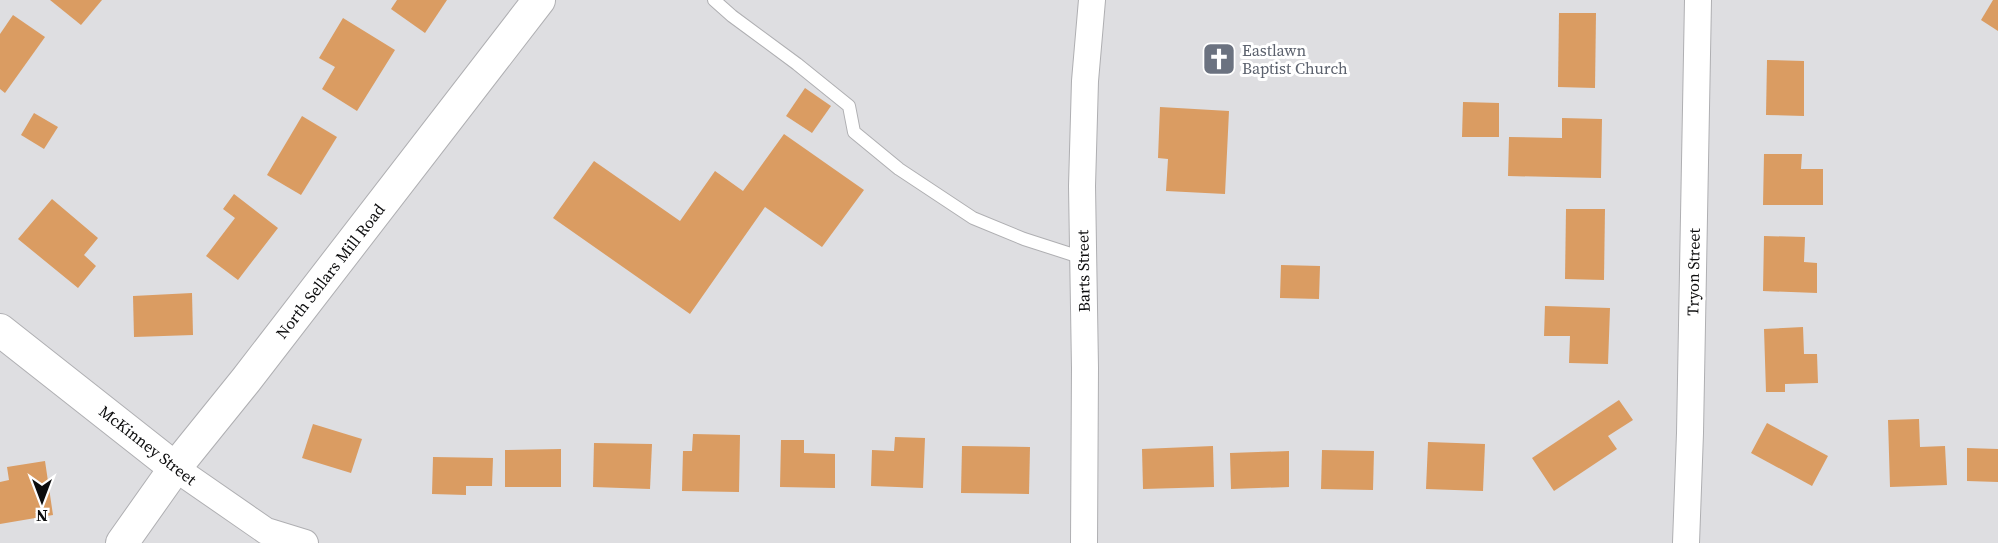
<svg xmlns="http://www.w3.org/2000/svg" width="1998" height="543" viewBox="0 0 1998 543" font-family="'Source Serif 4',serif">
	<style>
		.building { fill: #da9c62 }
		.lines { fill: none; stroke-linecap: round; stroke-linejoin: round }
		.service-casing { stroke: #afafb2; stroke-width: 14 }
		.minor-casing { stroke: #afafb2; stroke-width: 28 }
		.tertiary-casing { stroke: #afafb2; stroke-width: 34 }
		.service { stroke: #fff; stroke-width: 12 }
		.minor { stroke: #fff; stroke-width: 26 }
		.tertiary { stroke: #fff; stroke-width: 32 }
		.labels { text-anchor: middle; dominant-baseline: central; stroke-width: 6; stroke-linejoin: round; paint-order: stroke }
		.worship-label { font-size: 16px; fill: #5b616d; stroke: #fff; text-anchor: start }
		.street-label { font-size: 16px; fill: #0c0c0d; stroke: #fff }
	</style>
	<rect width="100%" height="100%" fill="#dedee1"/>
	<g class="building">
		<polygon points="50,0 102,0 81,25"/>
		<polygon points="397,0 447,0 425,33 391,9"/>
		<polygon points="1993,0 1998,0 1998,31 1981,20"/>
		<polygon points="1559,13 1596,13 1595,88 1558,87"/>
		<polygon points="13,15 45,37 5,93 0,89 0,34"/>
		<polygon points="343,18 395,50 357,111 322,89 335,67 319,58"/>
		<polygon points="1767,60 1804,61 1804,116 1766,115"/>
		<polygon points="805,88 831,106 812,133 786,116"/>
		<polygon points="1463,102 1499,103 1499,137 1462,137"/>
		<polygon points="1160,107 1229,111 1225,194 1166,191 1168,159 1158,158"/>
		<polygon points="34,113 58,127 44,149 21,135"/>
		<polygon points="302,116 337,137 301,195 267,175"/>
		<polygon points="1562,118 1602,119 1601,178 1508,176 1509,137 1562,138"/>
		<polygon points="784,134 864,190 822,247 765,207 690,314 553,218 594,161 680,221 715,171 743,191"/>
		<polygon points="1764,154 1802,154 1801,169 1823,169 1823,205 1763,205"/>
		<polygon points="234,194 278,228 238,280 206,256 235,218 223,209"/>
		<polygon points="52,199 98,238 84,255 96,266 78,288 18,239"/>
		<polygon points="1566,209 1605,209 1604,280 1565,279"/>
		<polygon points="1764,236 1805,237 1804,262 1817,263 1817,293 1763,291"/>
		<polygon points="1281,265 1320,266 1319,299 1280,298"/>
		<polygon points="192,293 193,335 134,337 133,296"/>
		<polygon points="1545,306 1610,308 1608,364 1569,363 1570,336 1544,336"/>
		<polygon points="1803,327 1804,354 1817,354 1818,383 1785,384 1785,392 1766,392 1764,329"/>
		<polygon points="1619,400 1633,420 1608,436 1617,449 1554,491 1532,458"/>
		<polygon points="1919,419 1920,447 1945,446 1947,485 1890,487 1888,420"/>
		<polygon points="1767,423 1828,456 1812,486 1751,453"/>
		<polygon points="313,424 362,439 351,473 302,458"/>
		<polygon points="693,434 740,435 739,492 682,491 683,451 692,451"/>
		<polygon points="895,437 925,438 923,488 871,486 872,450 894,451"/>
		<polygon points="781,440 804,440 804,453 835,454 835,488 780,487"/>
		<polygon points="1428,442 1485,444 1483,491 1426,489"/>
		<polygon points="594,443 652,444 650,489 593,487"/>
		<polygon points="962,446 1030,447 1029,494 961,493"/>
		<polygon points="1213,446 1214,487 1143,489 1142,449"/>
		<polygon points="1967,448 1998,449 1998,482 1967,481"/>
		<polygon points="561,449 561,487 505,487 505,450"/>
		<polygon points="1322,450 1374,451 1373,490 1321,489"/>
		<polygon points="1289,451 1289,487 1231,489 1230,453"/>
		<polygon points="433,457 493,458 492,486 466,486 466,495 432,494"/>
		<polygon points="45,461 53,515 0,524 0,482 9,480 7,467"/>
	</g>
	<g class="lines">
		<defs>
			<polyline id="service" points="714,0 732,16 797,64 849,106 854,132 899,169 973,218 1024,239 1083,258"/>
			<g id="minor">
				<polyline points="175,468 266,531 305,543"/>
				<polyline points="1084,543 1085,368 1082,186 1085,81 1092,0"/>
				<polyline points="1686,543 1690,433 1698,0"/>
			</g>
			<g id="tertiary">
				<polyline points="0,330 175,468"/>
				<polyline points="122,543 175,468 246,380 539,0"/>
			</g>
		</defs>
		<use href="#service" class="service-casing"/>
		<use href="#minor" class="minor-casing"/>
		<use href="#tertiary" class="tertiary-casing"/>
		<use href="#service" class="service"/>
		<use href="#minor" class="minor"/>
		<use href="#tertiary" class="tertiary"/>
	</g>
	<defs>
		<symbol id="church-square" viewBox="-11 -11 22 22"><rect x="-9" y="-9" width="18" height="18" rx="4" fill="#6b7280" stroke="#fff"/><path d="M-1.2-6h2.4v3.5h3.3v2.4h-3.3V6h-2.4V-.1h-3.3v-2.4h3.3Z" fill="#fff"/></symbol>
	</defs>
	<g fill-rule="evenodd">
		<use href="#church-square" x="1200" y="40" width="38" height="38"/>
	</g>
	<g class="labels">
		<g class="worship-label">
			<text x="1242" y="50">Eastlawn<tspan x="1242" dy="18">Baptist Church</tspan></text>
		</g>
		<g class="street-label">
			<text transform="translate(330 271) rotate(-52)">North Sellars Mill Road</text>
			<text transform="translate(1083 271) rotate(-91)">Barts Street</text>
			<text transform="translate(1693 272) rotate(-89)">Tryon Street</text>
			<text transform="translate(148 445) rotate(38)">McKinney Street</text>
		</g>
	</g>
	<g transform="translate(42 501) rotate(180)" stroke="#ffffff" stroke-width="4.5" paint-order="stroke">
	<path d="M0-4.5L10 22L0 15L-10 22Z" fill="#0c0c0d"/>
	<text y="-9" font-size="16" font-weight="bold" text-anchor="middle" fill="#0c0c0d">N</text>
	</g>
</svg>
